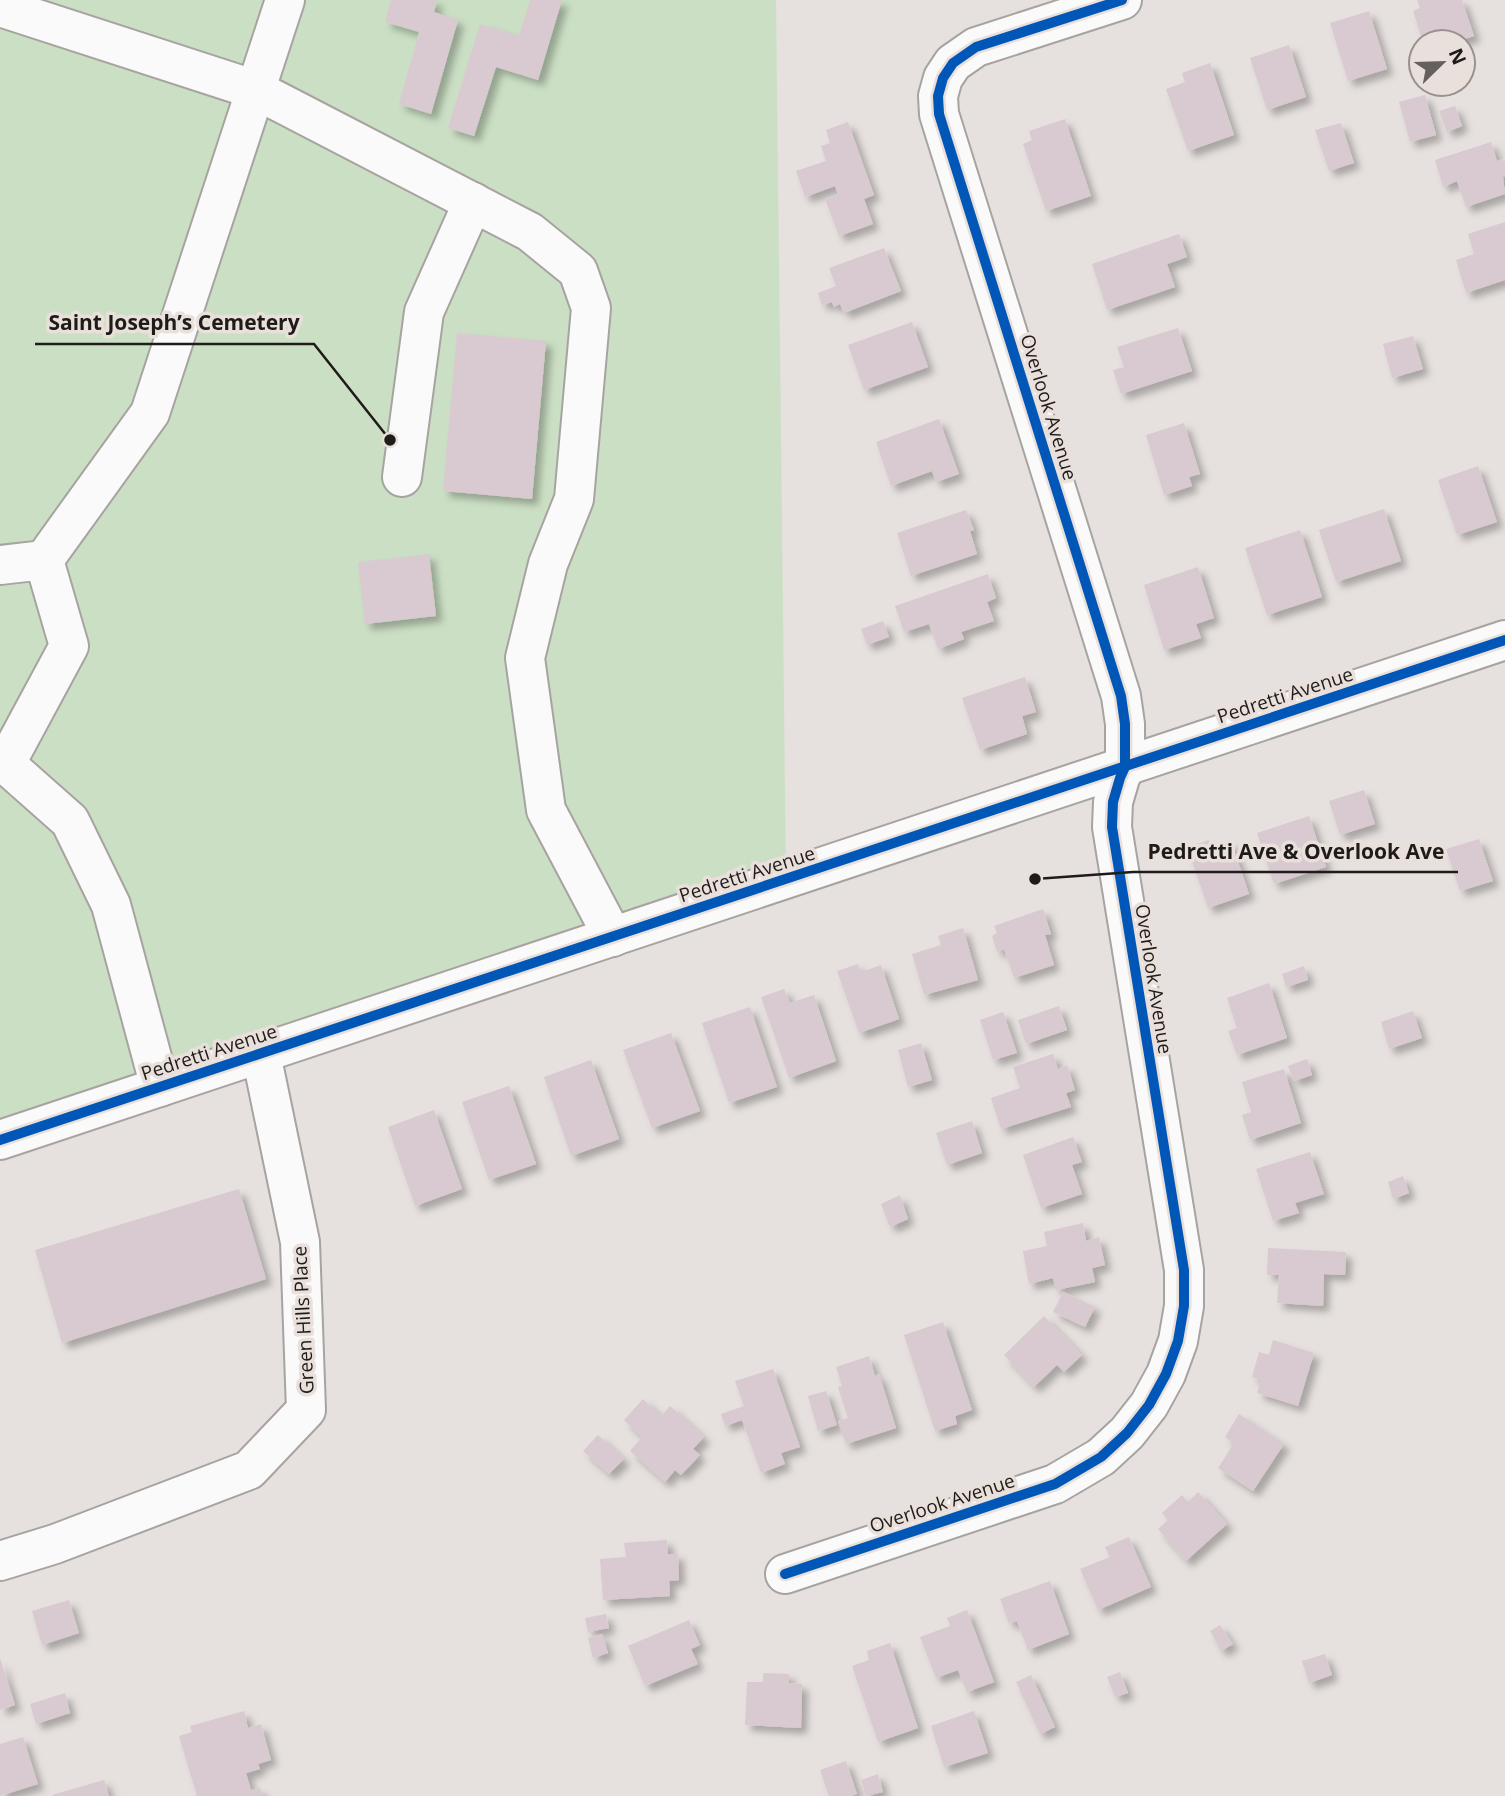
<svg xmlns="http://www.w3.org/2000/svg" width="1505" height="1796" viewBox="0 0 1505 1796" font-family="'Open Sans',sans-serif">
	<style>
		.green { fill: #cbdfc4 }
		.building { fill: #d8cad0; filter: url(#shadow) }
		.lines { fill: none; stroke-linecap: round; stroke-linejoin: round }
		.minor-casing { stroke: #a7a3a1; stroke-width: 42 }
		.minor { stroke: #fbfafa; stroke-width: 38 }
		.cycleway-casing { stroke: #e9e0db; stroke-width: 15 }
		.cycleway { stroke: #0057b8; stroke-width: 10 }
		.labels { text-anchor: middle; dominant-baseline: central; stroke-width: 7; stroke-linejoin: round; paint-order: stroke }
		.street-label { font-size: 19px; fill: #1e1b19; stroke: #e9e0db }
		.leader { fill: none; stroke: #1e1b19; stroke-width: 2.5 }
		.callout-dot { fill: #1e1b19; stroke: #e9e0db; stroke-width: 2.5 }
		.callout-label { font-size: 21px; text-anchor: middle; font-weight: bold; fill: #1e1b19; stroke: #e9e0db; stroke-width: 7; stroke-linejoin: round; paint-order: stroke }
	</style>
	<defs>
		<filter id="shadow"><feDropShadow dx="6" dy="6" stdDeviation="3.5" flood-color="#0004"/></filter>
	</defs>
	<rect width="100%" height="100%" fill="#e6e1de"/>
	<polygon class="green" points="0,0 776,0 786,879 0,1140"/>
	<g class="building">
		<polygon points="391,0 437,0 434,12 458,20 431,114 399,104 419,32 385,22"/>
		<polygon points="530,0 562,0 538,80 496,67 474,136 448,128 480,24 519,36"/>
		<polygon points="1417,0 1462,0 1474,36 1456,42 1423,42 1413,11 1420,8"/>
		<polygon points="1369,11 1387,69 1348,81 1330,23"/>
		<polygon points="1289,45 1306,97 1267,110 1250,58"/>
		<polygon points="1210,63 1234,135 1188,151 1166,89 1185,82 1182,73"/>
		<polygon points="1425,95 1436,135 1410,142 1399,102"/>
		<polygon points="1455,106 1462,126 1447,132 1439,111"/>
		<polygon points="1065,119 1091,196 1046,211 1023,144 1032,140 1029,131"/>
		<polygon points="848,122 874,195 864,199 873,224 839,236 825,199 838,195 835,186 805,197 796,171 826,161 821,146 830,143 826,130"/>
		<polygon points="1341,123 1354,163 1329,171 1315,130"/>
		<polygon points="1491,142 1497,161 1503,159 1505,166 1505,176 1503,177 1505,194 1466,207 1457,181 1443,187 1435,160"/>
		<polygon points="1505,222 1505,280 1466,293 1456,260 1474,254 1468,234"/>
		<polygon points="1179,234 1187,257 1167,264 1175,287 1107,310 1092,264"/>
		<polygon points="884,248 901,291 844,313 840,304 834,307 832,302 822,305 818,293 836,286 829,268"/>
		<polygon points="912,322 928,367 864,390 848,345"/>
		<polygon points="1178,328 1192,371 1121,394 1113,370 1124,367 1117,347"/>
		<polygon points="457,333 546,341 532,499 443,491"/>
		<polygon points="1413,336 1423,369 1392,378 1383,344"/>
		<polygon points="939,419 959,474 936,482 932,471 891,486 876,442"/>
		<polygon points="1184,423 1200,474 1189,477 1192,486 1164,495 1146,435"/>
		<polygon points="1478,466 1497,522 1457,535 1438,480"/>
		<polygon points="1384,509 1401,561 1336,582 1319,530"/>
		<polygon points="966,510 974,530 970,531 977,554 911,576 897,533"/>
		<polygon points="1300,530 1322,597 1267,615 1245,548"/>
		<polygon points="429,554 436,616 365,624 358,562"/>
		<polygon points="1198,567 1214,618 1196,624 1201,638 1164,650 1144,585"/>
		<polygon points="988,574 996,598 987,602 994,621 961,632 964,639 938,649 929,624 904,632 895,606"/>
		<polygon points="883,621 889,637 867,645 861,629"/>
		<polygon points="1025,677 1036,712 1022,716 1027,734 980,750 962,698"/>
		<polygon points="1364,790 1375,824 1340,835 1329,801"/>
		<polygon points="1309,816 1326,867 1274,884 1257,833"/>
		<polygon points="1479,839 1493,881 1460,891 1446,849"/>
		<polygon points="1209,840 1212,848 1231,841 1249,894 1208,908 1187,847"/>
		<polygon points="1043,909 1051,934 1045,935 1054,965 1014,978 1004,949 997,952 992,936 997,933 994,926"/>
		<polygon points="963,928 978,980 924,995 912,954 941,945 938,936"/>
		<polygon points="858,964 861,972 881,965 899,1019 859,1033 837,971"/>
		<polygon points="1304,966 1308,980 1286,987 1282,974"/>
		<polygon points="1269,983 1287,1038 1237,1055 1228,1031 1237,1028 1227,998"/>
		<polygon points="784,989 790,1003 814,995 836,1061 789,1078 761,997"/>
		<polygon points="1059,1006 1067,1030 1026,1044 1018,1020"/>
		<polygon points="750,1007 777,1087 729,1103 702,1023"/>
		<polygon points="1413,1011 1422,1038 1389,1049 1381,1022"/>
		<polygon points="1003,1012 1017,1053 993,1060 980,1020"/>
		<polygon points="671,1033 700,1111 652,1128 623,1050"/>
		<polygon points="921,1043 932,1080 908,1087 898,1050"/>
		<polygon points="1053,1054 1058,1069 1067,1065 1075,1090 1066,1093 1071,1107 1001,1129 991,1098 1020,1088 1013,1067"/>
		<polygon points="1307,1059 1312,1075 1294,1081 1288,1066"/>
		<polygon points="591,1060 619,1139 571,1156 544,1077"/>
		<polygon points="1284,1069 1301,1123 1250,1140 1242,1115 1251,1112 1242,1082"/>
		<polygon points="509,1086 536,1164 489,1180 462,1102"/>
		<polygon points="434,1110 462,1189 415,1206 388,1127"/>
		<polygon points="972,1121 982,1153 947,1165 936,1133"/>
		<polygon points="1073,1137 1082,1162 1072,1165 1082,1194 1041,1208 1023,1155"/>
		<polygon points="1310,1152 1324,1194 1295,1203 1299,1213 1273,1221 1256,1169"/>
		<polygon points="1403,1176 1409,1193 1393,1199 1388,1182"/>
		<polygon points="239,1189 266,1279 62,1343 35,1250"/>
		<polygon points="900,1195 908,1219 890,1227 881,1204"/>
		<polygon points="1083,1223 1086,1241 1099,1237 1105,1265 1092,1268 1095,1282 1056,1290 1053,1278 1029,1284 1023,1251 1047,1246 1044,1232"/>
		<polygon points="1268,1248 1346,1252 1345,1275 1324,1274 1323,1306 1277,1303 1279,1275 1267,1275"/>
		<polygon points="1063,1292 1095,1307 1085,1327 1053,1312"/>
		<polygon points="1044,1316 1082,1355 1064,1372 1057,1365 1034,1387 1004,1355"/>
		<polygon points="943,1322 972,1410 955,1416 957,1424 935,1431 904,1335"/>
		<polygon points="1273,1340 1314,1353 1298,1406 1257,1393 1261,1380 1252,1377 1259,1352 1269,1355"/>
		<polygon points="869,1356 875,1376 879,1374 896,1428 846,1444 838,1421 848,1418 838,1387 842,1386 836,1367"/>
		<polygon points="773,1369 800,1447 781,1453 785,1464 761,1473 742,1420 725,1426 721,1414 744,1406 735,1381"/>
		<polygon points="826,1391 837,1425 818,1431 808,1396"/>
		<polygon points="643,1399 661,1416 670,1406 704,1437 693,1449 700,1455 681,1475 675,1470 665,1482 630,1451 642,1437 624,1420"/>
		<polygon points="1239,1414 1284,1444 1253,1491 1218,1468 1234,1443 1225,1437"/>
		<polygon points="598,1435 624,1459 609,1474 583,1451"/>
		<polygon points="1198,1492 1227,1524 1186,1561 1158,1529 1168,1520 1162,1513 1182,1495 1188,1502"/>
		<polygon points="1129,1537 1151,1587 1098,1610 1080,1569 1110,1557 1105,1547"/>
		<polygon points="667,1540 668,1554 678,1554 679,1580 669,1581 670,1596 603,1600 600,1559 626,1557 624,1543"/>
		<polygon points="1050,1581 1069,1634 1028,1650 1017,1621 1009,1623 1000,1599"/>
		<polygon points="69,1600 79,1633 42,1645 32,1611"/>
		<polygon points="967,1610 994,1682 967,1692 958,1670 936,1678 920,1637 950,1626 947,1618"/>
		<polygon points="606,1614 609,1628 588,1632 585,1618"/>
		<polygon points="689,1620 700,1645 691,1649 698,1664 645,1686 628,1646"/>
		<polygon points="1220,1625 1233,1644 1221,1651 1210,1631"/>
		<polygon points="602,1634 608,1653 593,1658 588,1638"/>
		<polygon points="890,1643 918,1728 878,1742 852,1666 869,1660 867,1651"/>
		<polygon points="1325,1654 1332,1675 1309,1683 1302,1661"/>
		<polygon points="0,1658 15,1705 0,1710"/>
		<polygon points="1120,1672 1128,1693 1115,1697 1107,1677"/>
		<polygon points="763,1673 789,1674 789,1683 802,1684 801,1728 745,1725 747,1682 763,1682"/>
		<polygon points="1031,1675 1055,1727 1040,1734 1016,1682"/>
		<polygon points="65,1693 70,1713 36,1724 30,1704"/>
		<polygon points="244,1711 248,1728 261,1724 271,1760 258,1764 260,1769 246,1773 251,1790 260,1788 263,1796 197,1796 179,1736 192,1732 190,1726"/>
		<polygon points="974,1711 988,1753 944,1767 931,1726"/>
		<polygon points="23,1737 38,1784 0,1796 0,1744"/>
		<polygon points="846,1761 857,1794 852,1796 829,1796 820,1770"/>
		<polygon points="878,1774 883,1792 866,1796 861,1780"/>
		<polygon points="104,1780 109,1796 53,1796 52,1795"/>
	</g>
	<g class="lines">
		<defs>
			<g id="minor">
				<polyline points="0,7 256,90 530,232 578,271 591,308 574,499 548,564 525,658 546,810 613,937"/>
				<polyline points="402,477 424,312 473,202"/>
				<polyline points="0,565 44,560 150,413 285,0"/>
				<polyline points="0,759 70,821 111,905 160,1087"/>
				<polyline points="6,763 69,646 44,560"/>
				<polyline points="0,1140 1505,640"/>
				<polyline points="0,1561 55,1544 249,1470 306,1410 300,1242 261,1054"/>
				<polyline points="785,1574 1055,1484 1101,1457 1127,1433 1149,1405 1166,1374 1178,1341 1184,1306 1184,1270 1112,827 1113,802 1120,778 1125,767 1125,724 1121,696 939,114 938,96 943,78 953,63 976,47 1122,0"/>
			</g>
		</defs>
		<use href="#minor" class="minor-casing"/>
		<use href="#minor" class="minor"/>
		<defs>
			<g id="cycleway">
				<polyline points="0,1140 1505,640"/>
				<polyline points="785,1574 1055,1484 1101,1457 1127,1433 1149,1405 1166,1374 1178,1341 1184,1306 1184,1270 1112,827 1113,802 1120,778 1125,767 1125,724 1121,696 939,114 938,96 943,78 953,63 976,47 1122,0"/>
			</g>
		</defs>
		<use href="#cycleway" class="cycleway-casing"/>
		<use href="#cycleway" class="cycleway"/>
	</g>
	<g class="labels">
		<g class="street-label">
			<text transform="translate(1049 407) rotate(73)">Overlook Avenue</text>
			<text transform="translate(1285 695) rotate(-18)">Pedretti Avenue</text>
			<text transform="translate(747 874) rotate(-18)">Pedretti Avenue</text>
			<text transform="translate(1154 979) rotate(81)">Overlook Avenue</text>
			<text transform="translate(209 1052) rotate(-18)">Pedretti Avenue</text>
			<text transform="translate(303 1320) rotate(-93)">Green Hills Place</text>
			<text transform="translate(942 1503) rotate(-18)">Overlook Avenue</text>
		</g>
	</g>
	<path class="leader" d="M390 440L314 344H35M1035 879L1133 872H1458"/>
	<g class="callout-dot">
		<circle cx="390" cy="440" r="7"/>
		<circle cx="1035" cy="879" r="7"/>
	</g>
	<g class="callout-label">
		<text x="174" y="330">Saint Joseph’s Cemetery</text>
		<text x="1296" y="859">Pedretti Ave &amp; Overlook Ave</text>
	</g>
	<g transform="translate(1442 63) rotate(67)"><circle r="33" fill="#e9e0db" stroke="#98918d" stroke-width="2"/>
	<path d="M0-5L12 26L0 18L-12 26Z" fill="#64605e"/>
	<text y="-10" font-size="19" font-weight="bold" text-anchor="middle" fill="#1e1b19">N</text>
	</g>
</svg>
